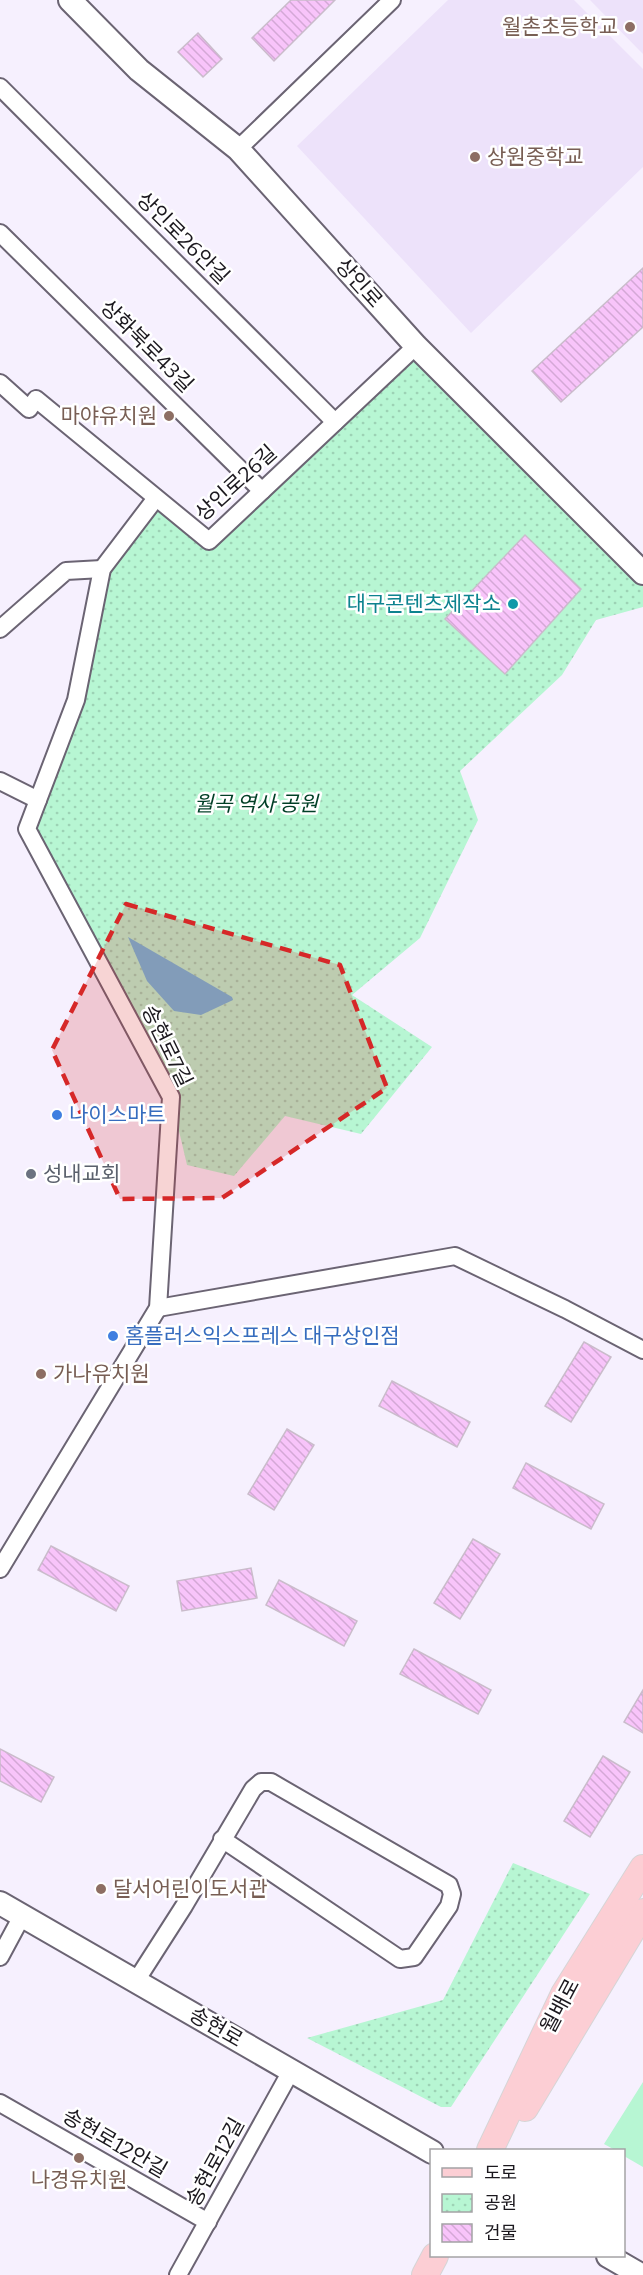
<svg xmlns="http://www.w3.org/2000/svg" width="643" height="2275" viewBox="0 0 643 2275" font-family="Bitter,'Noto Sans KR',serif">
	<style>
		.built { fill: #ede2fa }
		.grass { fill: #b7f6d3 }
		.park { fill: url(#park-dots) }
		.water { fill: #6dbade }
		.building { fill: url(#building-back-hatch); stroke: #cabccb; stroke-width: 1.5 }
		.lines { fill: none; stroke-linecap: round; stroke-linejoin: round }
		.minor-casing { stroke: #6b6473; stroke-width: 20 }
		.secondary-casing { stroke: #6b6473; stroke-width: 26 }
		.primary-casing { stroke: #d6d5d6; stroke-width: 28 }
		.minor { stroke: #fff; stroke-width: 16 }
		.secondary { stroke: #fff; stroke-width: 22 }
		.primary { stroke: #fcced4; stroke-width: 26 }
		.marked { fill: #d62828; fill-opacity: 0.2; stroke: #d62828; stroke-width: 4.5; stroke-dasharray: 12 8; stroke-linejoin: round }
		.education-dot { fill: #8d6e63; stroke: #fff; stroke-width: 2 }
		.culture-dot { fill: #0f9aa8; stroke: #fff; stroke-width: 2 }
		.shop-dot { fill: #3f7fe0; stroke: #fff; stroke-width: 2 }
		.worship-dot { fill: #6b7280; stroke: #fff; stroke-width: 2 }
		.labels { text-anchor: middle; dominant-baseline: central; stroke-width: 5; stroke-linejoin: round; paint-order: stroke }
		.education-label { font-size: 21px; fill: #785e54; stroke: #fff; text-anchor: start }
		.street-label { font-size: 21px; fill: #1b181e; stroke: #fff }
		.culture-label { font-size: 21px; fill: #0d838f; stroke: #fff; text-anchor: end }
		.park-label { font-size: 21px; font-style: italic; fill: #003f26; stroke: #fff }
		.shop-label { font-size: 21px; fill: #366cbe; stroke: #fff; text-anchor: start }
		.worship-label { font-size: 21px; fill: #5b616d; stroke: #fff; text-anchor: start }
	</style>
	<defs>
		<pattern id="park-dots" width="8" height="8" patternUnits="userSpaceOnUse" patternTransform="scale(1.5)"><rect width="8" height="8" fill="#b7f6d3"/><path d="M2 2h.1M6 6h.1" fill="none" stroke="#9dd2b5" stroke-width="1.8" stroke-linecap="round"/></pattern>
		<pattern id="building-back-hatch" width="6" height="6" patternUnits="userSpaceOnUse" patternTransform="scale(1.5)"><rect width="6" height="6" fill="#f8c4fa"/><path d="M-1 5l2 2M0 0l6 6M5-1l2 2" fill="none" stroke="#d4a8d6"/></pattern>
	</defs>
	<rect width="100%" height="100%" fill="#f6f0fe"/>
	<g class="built">
		<polygon points="448,0 574,0 643,69 643,167 471,333 297,146"/>
		<polygon points="590,0 643,0 643,54"/>
	</g>
	<polygon class="grass" points="643,2082 643,2167 624,2156 624,2150 615,2150 604,2144"/>
	<g class="park">
		<polygon points="416,346 643,583 643,607 596,620 562,675 460,771 478,820 420,938 352,995 432,1047 361,1134 285,1116 234,1176 187,1165 171,1097 27,829 76,700 102,569 156,498 209,541"/>
		<polygon points="513,1863 590,1894 451,2107 441,2107 307,2038 443,2000"/>
	</g>
	<polygon class="water" points="128,937 232,997 233,1000 201,1015 174,1011 147,981"/>
	<g class="building">
		<polygon points="291,0 335,0 274,61 252,38"/>
		<polygon points="198,33 222,59 203,77 178,52"/>
		<polygon points="643,268 643,327 561,402 532,371"/>
		<polygon points="525,535 581,589 505,674 445,619"/>
		<polygon points="584,1342 611,1357 571,1422 545,1406"/>
		<polygon points="392,1381 470,1422 457,1447 379,1406"/>
		<polygon points="287,1429 314,1445 274,1510 248,1494"/>
		<polygon points="526,1463 604,1504 591,1529 513,1488"/>
		<polygon points="473,1539 500,1554 460,1619 434,1603"/>
		<polygon points="51,1546 129,1586 116,1611 38,1570"/>
		<polygon points="251,1568 257,1598 182,1611 177,1581"/>
		<polygon points="279,1580 357,1621 344,1646 266,1605"/>
		<polygon points="414,1649 491,1690 478,1714 400,1674"/>
		<polygon points="643,1690 643,1733 624,1722"/>
		<polygon points="0,1749 54,1777 41,1802 0,1781"/>
		<polygon points="603,1756 630,1772 590,1837 564,1821"/>
	</g>
	<g class="lines">
		<defs>
			<g id="minor">
				<polyline points="0,87 335,422"/>
				<polyline points="238,149 392,0"/>
				<polyline points="0,233 262,491"/>
				<polyline points="0,383 29,409 36,399 209,541 416,346"/>
				<polyline points="0,629 66,571 102,569"/>
				<polyline points="0,781 38,800"/>
				<polyline points="158,1308 455,1256 565,1309 643,1350"/>
				<polyline points="0,1569 158,1308 171,1097 27,829 76,700 102,569 156,498"/>
				<polyline points="0,1957 22,1916"/>
				<polyline points="136,1981 184,1906 253,1789 261,1782 271,1782 449,1885 452,1894 449,1906 414,1957 400,1959 222,1839"/>
				<polyline points="0,2103 208,2222"/>
				<polyline points="178,2275 291,2071"/>
			</g>
			<g id="secondary">
				<polyline points="70,0 139,70 238,149 416,346 643,573"/>
				<polyline points="0,1903 432,2152"/>
				<polyline points="608,2256 641,2275"/>
			</g>
			<g id="primary">
				<polyline points="525,2108 643,1912"/>
				<polyline points="490,2150 564,1994 643,1868"/>
				<polyline points="425,2275 435,2256"/>
			</g>
		</defs>
		<use href="#minor" class="minor-casing"/>
		<use href="#secondary" class="secondary-casing"/>
		<use href="#primary" class="primary-casing"/>
		<use href="#minor" class="minor"/>
		<use href="#secondary" class="secondary"/>
		<use href="#primary" class="primary"/>
	</g>
	<path class="marked" d="M 126,904 L 340,965 L 387,1088 L 222,1198 L 120,1199 L 52,1050 Z"/>
	<g class="education-dot">
		<circle cx="630" cy="27" r="6"/>
		<circle cx="475" cy="157" r="6"/>
		<circle cx="169" cy="416" r="6"/>
		<circle cx="41" cy="1374" r="6"/>
		<circle cx="101" cy="1889" r="6"/>
		<circle cx="79" cy="2158" r="6"/>
	</g>
	<circle class="culture-dot" cx="513" cy="604" r="6"/>
	<g class="shop-dot">
		<circle cx="57" cy="1115" r="6"/>
		<circle cx="113" cy="1336" r="6"/>
	</g>
	<circle class="worship-dot" cx="31" cy="1174" r="6"/>
	<g class="labels">
		<g class="education-label">
			<text x="618" y="27" text-anchor="end">월촌초등학교</text>
			<text x="487" y="157">상원중학교</text>
			<text x="157" y="416" text-anchor="end">마야유치원</text>
			<text x="53" y="1374">가나유치원</text>
			<text x="113" y="1889">달서어린이도서관</text>
			<text x="79" y="2180" text-anchor="middle">나경유치원</text>
		</g>
		<g class="street-label">
			<text transform="translate(183 238) rotate(45)">상인로26안길</text>
			<text transform="translate(359 283) rotate(48)">상인로</text>
			<text transform="translate(147 346) rotate(45)">상화북로43길</text>
			<text transform="translate(236 483) rotate(-42)">상인로26길</text>
			<text transform="translate(167 1046) rotate(64)">송현로7길</text>
			<text transform="translate(560 2006) rotate(-62)">월배로</text>
			<text transform="translate(216 2027) rotate(30)">송현로</text>
			<text transform="translate(115 2143) rotate(30)">송현로12안길</text>
			<text transform="translate(215 2162) rotate(-61)">송현로12길</text>
		</g>
		<g class="culture-label">
			<text x="501" y="604">대구콘텐츠제작소</text>
		</g>
		<g class="park-label">
			<text x="256" y="804">월곡 역사 공원</text>
		</g>
		<g class="shop-label">
			<text x="69" y="1115">나이스마트</text>
			<text x="125" y="1336">홈플러스익스프레스 대구상인점</text>
		</g>
		<g class="worship-label">
			<text x="43" y="1174">성내교회</text>
		</g>
	</g>
	<rect x="430" y="2149" width="195" height="108" fill="#ffffff" stroke="#a4a3a5" stroke-width="1.5"/>
	<rect x="442" y="2168" width="30" height="9" fill="#fcced4" stroke="#a4a3a5" stroke-width="1.5"/>
	<text x="484" y="2179" font-size="18" fill="#1b181e">도로</text>
	<rect x="442" y="2194" width="30" height="18" fill="url(#park-dots)" stroke="#a4a3a5" stroke-width="1.5"/>
	<text x="484" y="2209" font-size="18" fill="#1b181e">공원</text>
	<rect x="442" y="2224" width="30" height="18" fill="url(#building-back-hatch)" stroke="#a4a3a5" stroke-width="1.5"/>
	<text x="484" y="2239" font-size="18" fill="#1b181e">건물</text>
</svg>
